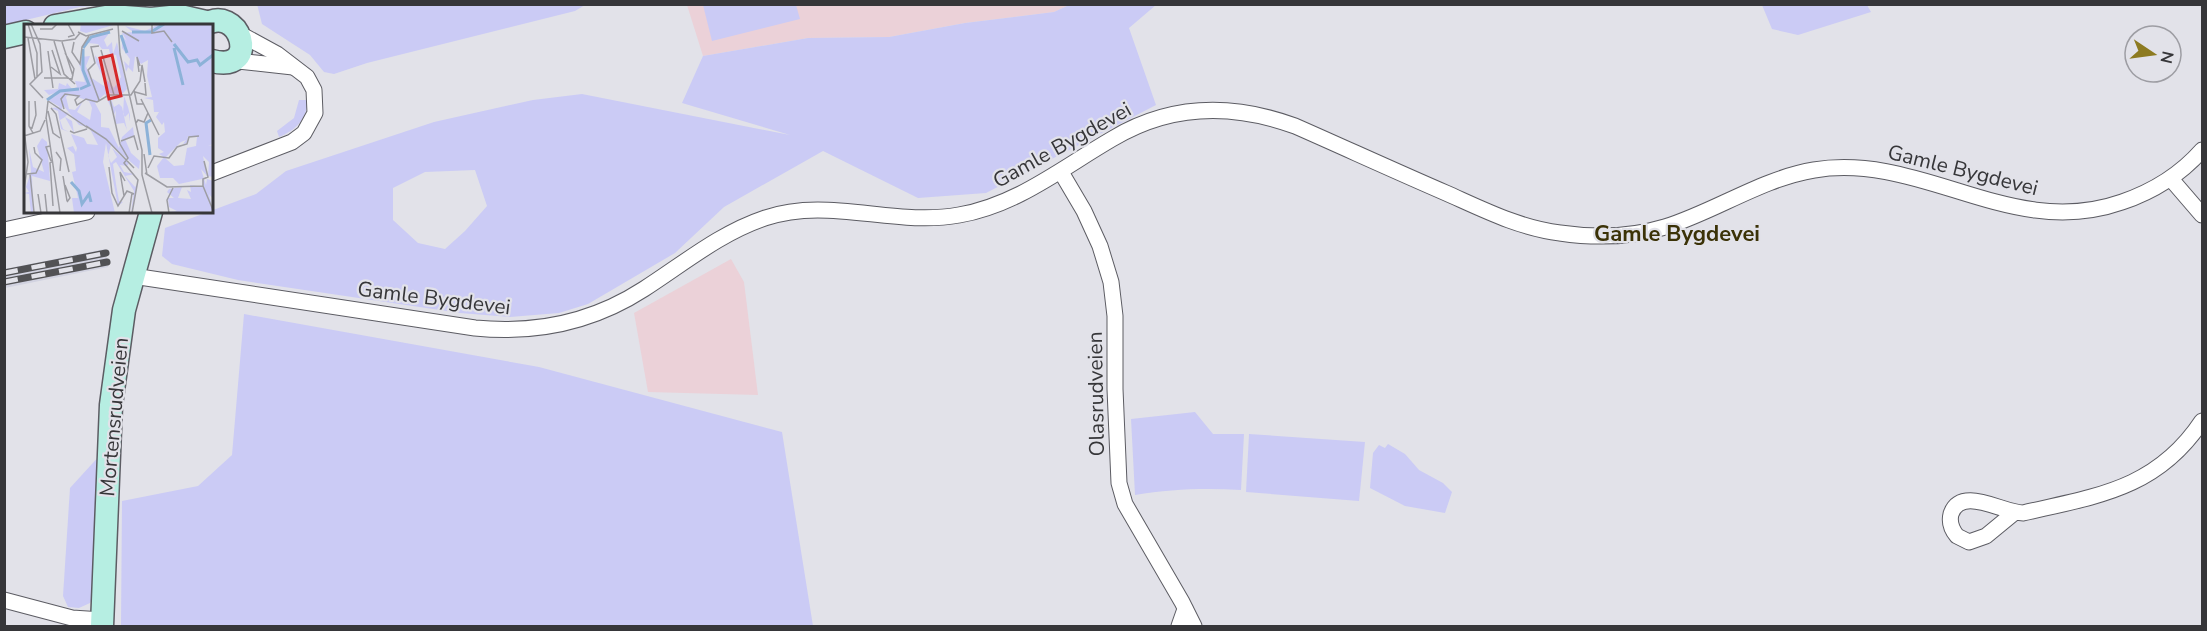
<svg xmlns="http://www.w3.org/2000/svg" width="2207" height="631" viewBox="0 0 2207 631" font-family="'Nunito Sans',sans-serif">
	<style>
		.built { fill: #d2d3e1 }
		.education { fill: #ebd1d8 }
		.green { fill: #cbcbf5; fill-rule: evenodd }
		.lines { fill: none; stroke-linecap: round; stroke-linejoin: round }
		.street-casing { stroke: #5c5c63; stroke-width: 17 }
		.secondary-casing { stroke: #5c5c63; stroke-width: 25 }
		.street { stroke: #fff; stroke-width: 15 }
		.secondary { stroke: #b6eee2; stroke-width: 22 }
		.rail-casing { stroke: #525255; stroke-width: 7 }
		.rail { stroke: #e2e2e9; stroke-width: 4.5; stroke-dasharray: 14; stroke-linecap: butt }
		.labels { text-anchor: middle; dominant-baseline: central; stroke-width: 4.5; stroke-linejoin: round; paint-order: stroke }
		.street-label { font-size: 21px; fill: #363639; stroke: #e2e2e9 }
		.neighbourhood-label { font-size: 22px; font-weight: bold; fill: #3b3207; stroke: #e2e2e9 }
		.inset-river { fill: none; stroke: #8cb2d8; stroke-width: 3 }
		.inset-road { fill: none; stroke: #9d9da3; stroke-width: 1.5 }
		.view { fill: #d62828; fill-opacity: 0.15; stroke: #d62828; stroke-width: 3 }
		.inset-edge { fill: none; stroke: #363639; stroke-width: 3 }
	</style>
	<rect width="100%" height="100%" fill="#e2e2e9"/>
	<polygon class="built" points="105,249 108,267 5,288 5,269"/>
	<g class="education">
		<polygon points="687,5 1069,5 1054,12 965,23 889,37 808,38 703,56"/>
		<polygon points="731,259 744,282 758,395 648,392 634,313"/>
	</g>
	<g class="green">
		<polygon points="257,4 585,4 585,5 575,11 367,63 334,74 324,72 310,55 262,24"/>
		<polygon points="4,5 5,4 101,5 80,7 5,25"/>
		<polygon points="703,5 796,5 800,19 712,41"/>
		<path d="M 1069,5 L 1156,5 L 1129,28 L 1156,105 L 986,193 L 918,198 L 823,151 L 724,207 L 675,253 L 588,304 L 559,313 L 510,317 L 460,313 L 238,280 L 172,264 L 162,256 L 165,228 L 256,194 L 286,171 L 434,122 L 533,100 L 582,94 L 790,135 L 682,103 L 703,56 L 808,38 L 889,37 L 965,23 L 1054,12 ZM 475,170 L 487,206 L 465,231 L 445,249 L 418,243 L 393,220 L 393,188 L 425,172 Z"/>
		<polygon points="1762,5 1867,5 1871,12 1798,35 1772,29"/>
		<path d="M 299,100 L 308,100 C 307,119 296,130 279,137 L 277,131 L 294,118 Z"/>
		<polygon points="244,314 539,367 782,432 813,626 121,626 122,501 198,486 232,455"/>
		<path d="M 1195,412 L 1213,434 L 1244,434 L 1241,490 C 1204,488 1171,489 1135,495 L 1131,419 Z"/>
		<polygon points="1249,434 1365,442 1359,501 1246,492"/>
		<polygon points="1388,444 1405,454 1419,470 1443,483 1452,492 1445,513 1405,506 1370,488 1373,453 1379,445 1385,448"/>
		<polygon points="102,453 94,592 90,603 79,608 68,607 63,596 70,488"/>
	</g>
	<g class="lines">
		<defs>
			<g id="street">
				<polyline points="229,60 293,67"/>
				<polyline points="1061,172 1084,211 1100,246 1111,282 1115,316 1115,389 1119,483 1125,504 1182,602 1194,626"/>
				<polyline points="212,173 292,142 304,133 315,113 314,90 307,77 277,54 242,35"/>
				<polyline points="2171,179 2202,215"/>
				<polyline points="4,230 87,212"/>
				<path d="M 133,276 L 475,328 C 535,334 593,322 644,289 C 683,264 720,233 765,218 C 828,196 894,227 959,215 C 1017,205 1062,168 1112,139 C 1170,104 1232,103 1295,126 C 1345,148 1395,171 1446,193 C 1482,209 1519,228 1560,233 C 1594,238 1632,237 1665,227 C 1716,211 1761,179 1814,170 C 1923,152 2011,241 2122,202 C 2154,191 2180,175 2202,150"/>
				<path d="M 2014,513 L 1986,536 L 1969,542 L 1957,536 C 1952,530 1949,522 1951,514 C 1961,485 2003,513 2023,513 C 2097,496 2157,489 2202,421"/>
				<polyline points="4,600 72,618 102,620"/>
				<polyline points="1179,626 1185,609"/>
			</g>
			<g id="secondary">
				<polyline points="55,26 111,16 151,19 180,16 206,22"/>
				<path d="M 203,26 C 239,0 263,74 212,61"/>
				<polyline points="4,37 26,32"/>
				<polyline points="102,626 111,405 124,310 151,212"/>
			</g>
		</defs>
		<use href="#street" class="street-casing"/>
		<use href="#secondary" class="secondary-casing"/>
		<use href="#street" class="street"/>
		<use href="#secondary" class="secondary"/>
		<defs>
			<g id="rail">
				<polyline points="4,273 106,253"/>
				<polyline points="4,282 107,262"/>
			</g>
		</defs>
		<use href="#rail" class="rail-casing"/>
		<use href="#rail" class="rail"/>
	</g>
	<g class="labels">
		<g class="street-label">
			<text transform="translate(1062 145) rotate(-29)">Gamle Bygdevei</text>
			<text transform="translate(1963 170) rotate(14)">Gamle Bygdevei</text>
			<text transform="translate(434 298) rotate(7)">Gamle Bygdevei</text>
			<text transform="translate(1096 394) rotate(-91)">Olasrudveien</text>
			<text transform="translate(114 417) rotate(-85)">Mortensrudveien</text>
		</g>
		<g class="neighbourhood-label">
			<text x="1677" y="234">Gamle Bygdevei</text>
		</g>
	</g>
	<g transform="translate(24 24)">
		<rect width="189" height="189" fill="#e2e2e9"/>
		<path d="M 57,0 L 93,0 L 62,9 L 56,7 ZM 135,0 L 189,0 L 189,120 L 184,122 L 189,121 L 189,153 L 184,152 L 185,138 L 179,132 L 183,152 L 177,145 L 182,161 L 183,155 L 189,157 L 189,175 L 185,170 L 189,185 L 184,189 L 139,189 L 153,187 L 145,183 L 144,174 L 150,174 L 143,168 L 145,165 L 158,163 L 154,174 L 167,175 L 163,166 L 167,168 L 166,161 L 179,163 L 178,155 L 155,160 L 149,154 L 136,154 L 133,142 L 140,133 L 135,130 L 140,128 L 134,124 L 134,114 L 141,108 L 140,98 L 138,101 L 132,93 L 135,88 L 130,88 L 129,76 L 120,74 L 128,73 L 123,52 L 124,36 L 117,40 L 111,32 L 109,48 L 104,43 L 102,48 L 100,37 L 105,42 L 106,35 L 98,24 L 98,12 L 103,17 L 98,9 L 109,8 L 101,2 L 121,7 ZM 164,112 L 173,113 L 172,122 L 163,124 L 160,141 L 150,142 L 141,134 L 157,118 L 162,116 L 159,120 L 163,119 ZM 86,8 L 80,16 L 83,23 L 88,18 L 89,30 L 93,18 L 103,65 L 98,70 L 100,72 L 104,83 L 106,91 L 105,98 L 105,89 L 101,93 L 99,90 L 100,73 L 86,69 L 72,38 L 71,31 L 78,41 L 79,52 L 90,64 L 97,53 L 92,31 L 86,30 L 85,25 L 78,25 L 74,20 L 64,19 L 68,13 ZM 66,32 L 62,42 L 66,53 L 83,64 L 90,83 L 95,80 L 98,83 L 103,106 L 100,99 L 91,100 L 92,86 L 90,91 L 81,70 L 71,79 L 77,90 L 77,103 L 85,104 L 95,124 L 98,113 L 109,103 L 110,112 L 101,115 L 107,129 L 116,137 L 115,145 L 87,121 L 84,132 L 87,139 L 93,133 L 88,124 L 105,139 L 103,142 L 96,141 L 100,148 L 111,150 L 101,152 L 111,163 L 114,159 L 107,189 L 110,167 L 92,138 L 89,140 L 92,160 L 95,177 L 99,178 L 94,182 L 82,119 L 79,138 L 91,189 L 50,189 L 48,174 L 54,174 L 48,148 L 52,147 L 50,130 L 43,124 L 49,122 L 52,128 L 53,124 L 47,110 L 60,114 L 63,120 L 74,121 L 65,103 L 55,101 L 39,81 L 37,87 L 45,89 L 41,93 L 48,97 L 50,109 L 41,93 L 36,96 L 39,105 L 45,108 L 37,105 L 34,87 L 27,84 L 36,83 L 24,76 L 32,72 L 33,68 L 25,71 L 20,66 L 34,65 L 35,59 L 42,62 L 43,59 L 48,65 L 53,63 L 51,57 L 61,58 L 55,40 L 57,33 ZM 45,70 L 65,77 L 68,84 L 66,96 L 53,88 L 59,77 L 51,86 L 45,85 L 42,73 ZM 18,114 L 23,118 L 26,157 L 8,152 L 9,189 L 7,189 L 5,170 L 0,169 L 5,168 L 2,163 L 7,148 L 5,124 L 9,143 L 20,148 L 13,122 Z" fill="#cbcbf5" fill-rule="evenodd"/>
		<path class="inset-river" d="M 108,8 L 127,8 L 140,0M 97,11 L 103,29M 150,20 L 164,38 L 173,36 L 176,41 L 189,31M 59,24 L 67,13 L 86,8M 150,24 L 159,61M 56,65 L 65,61 L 59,46 L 59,25M 23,76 L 36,67 L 55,65M 126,131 L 122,99 L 127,96M 47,158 L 55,167 L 58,180 L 65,170 L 67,178"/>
		<path class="inset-road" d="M 4,0 L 13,29 L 13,53M 7,0 L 16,20 L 18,48 L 6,60 L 19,74M 94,0 L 96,30 L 118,126 L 118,151 L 128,189M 128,0 L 128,9 L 140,7 L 148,18M 16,5 L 28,5 L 33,0M 98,7 L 115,17M 54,8 L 62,12 L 89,5M 0,13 L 38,17 L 51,15 L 56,9M 44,13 L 50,11 L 44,0M 4,14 L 11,55M 30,17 L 40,50 L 51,60M 38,18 L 49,52M 50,18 L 48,28 L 56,40 L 58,23 L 65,12M 0,26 L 0,59M 77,26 L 90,71M 24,27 L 29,64M 41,29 L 50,45 L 48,55 L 43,54M 27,43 L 36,50 L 28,26M 115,48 L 113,33 L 116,42M 20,54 L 43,54M 110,66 L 113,80 L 119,80M 111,68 L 122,71 L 121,59M 85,71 L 96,120 L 104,134 L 100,139 L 114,156 L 108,189M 85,71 L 107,71 L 116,57 L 118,41 L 121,58M 117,75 L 135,111M 75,76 L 64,46 L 71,39 L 67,23 L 75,22M 5,77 L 5,102 L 9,109M 24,77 L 64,104M 27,84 L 32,90 L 45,148M 40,85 L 37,75 L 41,70 L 55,72 L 51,76 L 53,81 L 62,75 L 73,78 L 85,71M 24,87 L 29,109 L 36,114M 22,93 L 36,189M 22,95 L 24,77M 112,99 L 114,96 L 120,98 L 124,89M 62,102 L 82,115 L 110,144M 5,103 L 8,104 L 12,91 L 11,77M 0,106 L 4,138 L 0,165M 46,107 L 50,109 L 63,105M 0,112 L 16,107 L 21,96M 97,117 L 110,112 L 114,126M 26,122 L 22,123 L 27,137M 32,128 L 37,135 L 36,147M 120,130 L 123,151M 85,143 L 88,169 L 94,182 L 103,167 L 110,170M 124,144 L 130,132 L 145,134 L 153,123 L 163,120 L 165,113 L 175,112M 121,149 L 143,163 L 179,162 L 189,186M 3,150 L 12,149 L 18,136 L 11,129 L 10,123M 6,150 L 10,188M 39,152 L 43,177M 41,161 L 46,174 L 43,178M 179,162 L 179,155 L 184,153 L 180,137M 14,170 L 17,189M 21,170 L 23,189M 100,172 L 96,148 L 101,157M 29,182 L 26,139 L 29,137M 105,189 L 108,169M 145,189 L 143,176 L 149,164"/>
		<path class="view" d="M 88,31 L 97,72 L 85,75 L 76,34 Z"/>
		<rect width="189" height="189" class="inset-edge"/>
	</g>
	<rect width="2207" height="631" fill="none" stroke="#363639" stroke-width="12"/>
	<g transform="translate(2153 54) rotate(103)"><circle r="28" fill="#e2e2e9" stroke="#9d9da3" stroke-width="1.5"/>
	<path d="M0-4.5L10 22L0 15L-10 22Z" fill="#8d7b21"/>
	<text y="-9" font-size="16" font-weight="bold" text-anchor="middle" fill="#363639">N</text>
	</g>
</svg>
